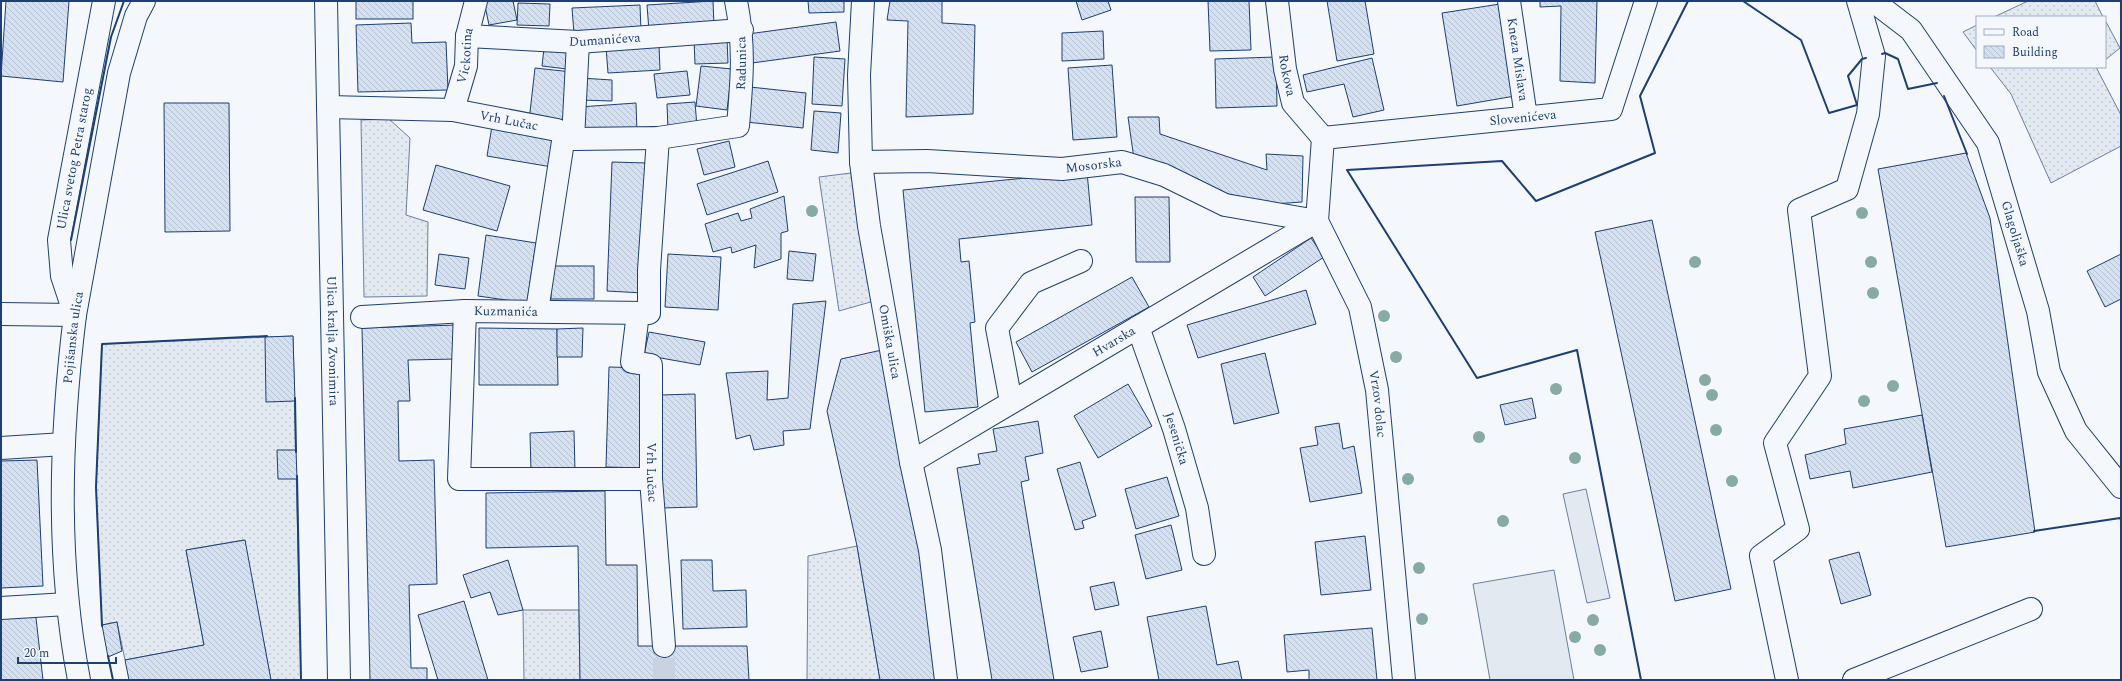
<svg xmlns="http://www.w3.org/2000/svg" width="2122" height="681" viewBox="0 0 2122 681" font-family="Spectral,serif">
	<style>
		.grass { fill: url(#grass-dots); stroke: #687fa3 }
		.pitch { fill: #e3e9f0; stroke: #687fa3 }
		.building { fill: url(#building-back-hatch); stroke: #1d3f73 }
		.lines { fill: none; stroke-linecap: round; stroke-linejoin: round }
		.minor-tunnel { stroke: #c9d2e0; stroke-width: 22; stroke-dasharray: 22 11; stroke-linecap: butt }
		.minor-casing { stroke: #1d3f73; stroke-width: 24 }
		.major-casing { stroke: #1d3f73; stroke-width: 24 }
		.minor { stroke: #f4f7fb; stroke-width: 22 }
		.major { stroke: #f4f7fb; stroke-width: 22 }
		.wall { stroke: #1d3f73; stroke-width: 2 }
		.tree { fill: #86aba6 }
		.labels { text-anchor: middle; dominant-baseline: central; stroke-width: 3; stroke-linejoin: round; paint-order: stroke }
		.street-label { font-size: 13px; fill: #1d3f73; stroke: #f4f7fb }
	</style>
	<defs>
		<pattern id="grass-dots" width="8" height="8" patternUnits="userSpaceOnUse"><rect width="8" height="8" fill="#e3e9f0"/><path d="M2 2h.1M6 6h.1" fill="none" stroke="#c2c9d1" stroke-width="1.8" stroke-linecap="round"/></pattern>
		<pattern id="building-back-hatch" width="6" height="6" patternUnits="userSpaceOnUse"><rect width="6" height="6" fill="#d5e0f0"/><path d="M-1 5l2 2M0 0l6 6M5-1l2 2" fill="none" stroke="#b6c1d1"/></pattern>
	</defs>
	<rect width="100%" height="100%" fill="#f4f7fb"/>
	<g class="grass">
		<polygon points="2028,1 2095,1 2103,17 1994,17"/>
		<polygon points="2105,20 2120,48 2105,60"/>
		<polygon points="1977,25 1977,51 1963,32"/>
		<polygon points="1990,67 2096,67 2121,115 2121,146 2051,183 2011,94"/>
		<polygon points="389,119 410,138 406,215 428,222 427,296 364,297 361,120"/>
		<polygon points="851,173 874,301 839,311 819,177"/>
		<polygon points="293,336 301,680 271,680 244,540 186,550 204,645 125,660 117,622 102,625 96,487 102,344"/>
		<polygon points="857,546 880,680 807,680 808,556"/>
		<polygon points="523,610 579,610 580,680 524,680"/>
	</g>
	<g class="pitch">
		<polygon points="1586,489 1610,598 1587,603 1563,494"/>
		<polygon points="1554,570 1574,680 1490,680 1473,584"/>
	</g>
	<g class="building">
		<polygon points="6,1 69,1 63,82 1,76"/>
		<rect x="356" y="1" width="57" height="18"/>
		<polygon points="484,1 513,1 517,20 489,25"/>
		<polygon points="713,1 714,26 649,31 647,5"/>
		<polygon points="808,1 844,1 844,12 809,13"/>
		<polygon points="890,1 942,1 942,23 975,25 973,114 906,117 908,21 887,20"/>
		<polygon points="1076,1 1108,1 1111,10 1082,20"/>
		<polygon points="1208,1 1249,1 1251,50 1210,51"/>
		<polygon points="1327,1 1365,1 1374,54 1337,61"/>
		<polygon points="1540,1 1597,1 1595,83 1560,81 1561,6 1540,7"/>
		<polygon points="518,3 550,4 549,26 517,25"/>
		<polygon points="1500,4 1515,96 1457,106 1442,13"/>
		<polygon points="640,5 641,31 574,34 572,8"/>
		<polygon points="836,22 840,51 752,63 748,34"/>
		<polygon points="411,23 412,43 446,42 448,90 358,92 356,25"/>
		<polygon points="1103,31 1104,59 1062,61 1062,33"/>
		<polygon points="727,38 728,63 695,64 694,40"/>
		<polygon points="659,45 660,70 608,73 606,47"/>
		<polygon points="544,48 569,52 567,69 542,66"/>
		<polygon points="814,57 845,59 842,106 812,104"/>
		<polygon points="1276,57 1277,106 1216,108 1215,59"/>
		<polygon points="1372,58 1384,110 1353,117 1344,84 1307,92 1303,75"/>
		<polygon points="1112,65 1117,137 1073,140 1068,68"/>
		<polygon points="701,66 732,69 727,110 696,106"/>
		<polygon points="535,68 572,72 566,125 529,121"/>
		<polygon points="687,71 690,95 657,98 654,74"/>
		<polygon points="580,78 612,80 612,101 579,100"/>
		<polygon points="750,87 806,93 803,128 746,122"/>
		<polygon points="695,102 697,127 668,129 667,104"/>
		<polygon points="164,103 229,103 230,231 165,232"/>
		<polygon points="636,103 637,133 580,136 579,107"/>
		<polygon points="814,111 841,113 838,153 811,150"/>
		<polygon points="1128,117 1159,117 1160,134 1267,170 1266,154 1303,156 1302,202 1273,204 1228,194 1134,159"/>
		<polygon points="492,126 557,138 552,167 487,156"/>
		<polygon points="729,141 735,167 704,175 697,149"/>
		<polygon points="1966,153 1990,218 2035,532 1946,547 1878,169"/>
		<polygon points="768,161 778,192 707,215 697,184"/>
		<polygon points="612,162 647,163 643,293 607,291"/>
		<polygon points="436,165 510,186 497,231 423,210"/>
		<polygon points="1087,172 1092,225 959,239 961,262 969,261 975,322 970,323 978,407 925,412 903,190"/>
		<polygon points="784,196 788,231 781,233 781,259 754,268 756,245 732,253 731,247 713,252 705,224 738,213 741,221 752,218 750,209"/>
		<polygon points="1135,197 1169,197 1170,262 1136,262"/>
		<polygon points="1652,220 1731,589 1675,601 1595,232"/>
		<polygon points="486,235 536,243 527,303 478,296"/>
		<polygon points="1311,238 1324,257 1265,296 1253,277"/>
		<polygon points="789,251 816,254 813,281 787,279"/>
		<polygon points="439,254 469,258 465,289 435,285"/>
		<polygon points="668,254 721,257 718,310 665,307"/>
		<polygon points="2121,254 2121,299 2105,307 2087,271"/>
		<rect x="551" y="266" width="43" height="33"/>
		<polygon points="1132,277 1149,307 1032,372 1016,342"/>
		<polygon points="1306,290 1316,324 1198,358 1187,325"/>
		<polygon points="826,301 810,429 783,431 784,445 754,450 750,435 736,439 726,373 768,371 767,400 788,398 793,304"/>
		<polygon points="456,325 456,359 408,360 410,401 398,401 399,461 434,460 437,584 409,585 411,668 427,668 427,680 370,680 362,328"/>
		<polygon points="479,328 557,329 558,385 479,385"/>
		<polygon points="583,328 582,357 557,357 557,329"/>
		<polygon points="649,332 705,342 700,365 644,355"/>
		<polygon points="293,336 295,401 266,402 265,337"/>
		<polygon points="882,350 910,495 941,680 880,680 857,546 827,411 841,359"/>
		<polygon points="1265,353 1279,413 1234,424 1221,364"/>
		<polygon points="609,367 647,368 644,468 606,467"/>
		<polygon points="1128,384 1152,426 1098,458 1074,416"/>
		<polygon points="695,394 697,507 661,508 660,395"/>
		<polygon points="1532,398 1536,418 1505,425 1500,405"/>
		<polygon points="1922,415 1932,472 1853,488 1850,471 1810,479 1805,455 1846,444 1844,429"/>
		<polygon points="1038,421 1043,453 1025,457 1029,480 1021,482 1054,680 992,680 957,468 980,464 978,454 997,451 993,429"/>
		<polygon points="1339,423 1343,449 1354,446 1362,493 1310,502 1300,448 1318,445 1315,427"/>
		<polygon points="574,431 575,471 531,472 530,433"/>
		<polygon points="277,450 296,450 297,479 278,479"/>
		<polygon points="37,460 43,586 1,588 1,461"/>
		<polygon points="1080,462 1096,516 1082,521 1084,528 1075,530 1057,469"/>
		<polygon points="1167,477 1179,516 1136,529 1125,489"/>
		<polygon points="605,491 606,565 637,565 638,646 747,646 749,680 580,680 578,546 486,548 486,493"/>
		<polygon points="1171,525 1182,570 1146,579 1135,535"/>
		<polygon points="1365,536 1371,590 1321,595 1315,542"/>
		<polygon points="245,540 271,680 129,680 125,660 204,645 186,550"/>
		<polygon points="1859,552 1871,595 1841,604 1829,560"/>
		<polygon points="508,560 523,610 498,615 490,592 471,598 463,575"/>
		<polygon points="681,560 712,560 713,591 746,590 747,627 683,629"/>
		<polygon points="1114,582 1119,605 1095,610 1090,587"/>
		<polygon points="464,601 488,680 438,680 418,615"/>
		<polygon points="1206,606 1217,665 1238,661 1242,680 1159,680 1147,617"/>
		<polygon points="35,609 43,680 1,680 1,613"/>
		<polygon points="117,622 122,651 108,657 102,625"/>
		<polygon points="1372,628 1377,680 1309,680 1309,670 1287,672 1284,635"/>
		<polygon points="1101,631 1108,667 1081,672 1073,637"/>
	</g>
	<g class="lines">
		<polyline class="minor-tunnel" points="664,680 664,646"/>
		<defs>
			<g id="minor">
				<path id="s1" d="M 863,1 L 859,75 L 861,162 L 869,226 L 911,462 L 930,550 L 946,680"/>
				<path id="s2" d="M 1277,1 L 1285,69 L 1293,103 L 1323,138"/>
				<path id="s3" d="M 1509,1 L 1526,117"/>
				<path id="s4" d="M 1873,1 L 1911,30 L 1988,143 L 2038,311 L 2049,372 L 2076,431 L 2121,487"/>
				<path id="s5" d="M 467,36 L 578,42 L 742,30"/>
				<path id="s6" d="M 328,107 L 453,110 L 557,130 L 573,139 L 658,138 L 738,126 C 742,80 745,46 736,1"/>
				<path id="s7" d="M 453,110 L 466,66 L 467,36 L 476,1"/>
				<path id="s8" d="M 1323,138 L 1317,221 L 1360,307 L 1377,390 L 1404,680"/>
				<path id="s9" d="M 1323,138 L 1611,109 L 1646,1"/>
				<polyline points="573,139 578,42"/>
				<path id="s10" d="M 861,162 L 927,161 L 1062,169 L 1122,162 L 1164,175 L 1225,205 L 1317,221"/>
				<polyline points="465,311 459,479 651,479"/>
				<polyline points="537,311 564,135"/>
				<path id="s11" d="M 638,313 L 632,362 L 651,365 L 651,479 L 664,646"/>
				<path id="s12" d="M 75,315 L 62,276 L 59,240 L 104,1"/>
				<path id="s13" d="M 362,317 L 465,311 L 649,313 L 649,270 L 658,138"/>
				<path id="s14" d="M 1138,327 L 1174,429 L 1197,508 L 1204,554"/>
				<polyline points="1011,402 997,328 1031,283 1081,261"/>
				<polyline points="1,448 64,444"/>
				<path id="s15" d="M 911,462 L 1317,221"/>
				<polyline points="1,608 67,604"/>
				<polyline points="1787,680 1761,556 1798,529 1775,443 1820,376 1799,210 1847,189 1868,114 1874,56 1858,1"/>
				<polyline points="1854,680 2031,609"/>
			</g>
			<g id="major">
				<path id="s16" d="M 326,1 L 339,680"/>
				<polyline points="1,314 75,315"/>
				<path id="s17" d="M 79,680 C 56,559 60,437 75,315 L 119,73 L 136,16 L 144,1"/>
			</g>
		</defs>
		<use href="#minor" class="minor-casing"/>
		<use href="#major" class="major-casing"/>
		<use href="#minor" class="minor"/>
		<use href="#major" class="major"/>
		<g class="wall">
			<polyline points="1743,1 1801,40 1829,113 1857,105 1848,76 1862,59 1866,58"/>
			<polyline points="1882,54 1885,53 1898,59 1908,89 1937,83"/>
			<polyline points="1944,96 1967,154"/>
			<polyline points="71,240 111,37 124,1"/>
			<polyline points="295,398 296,452"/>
			<polyline points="297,476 301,680"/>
			<polyline points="2034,531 2120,518 2121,520"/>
			<polyline points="102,626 96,487 102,344 267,336"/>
			<polyline points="108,656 113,680"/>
			<polyline points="1641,680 1577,350 1477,378 1347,170 1502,161 1536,201 1655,153 1640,96 1688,1"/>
		</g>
	</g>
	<g class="tree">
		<circle cx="812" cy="211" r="6"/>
		<circle cx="1862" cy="213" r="6"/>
		<circle cx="1695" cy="262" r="6"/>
		<circle cx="1871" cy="262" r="6"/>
		<circle cx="1873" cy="293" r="6"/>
		<circle cx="1384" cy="316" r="6"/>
		<circle cx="1396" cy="357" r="6"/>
		<circle cx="1705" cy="380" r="6"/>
		<circle cx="1893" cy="386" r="6"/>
		<circle cx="1556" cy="389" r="6"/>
		<circle cx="1712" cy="395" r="6"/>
		<circle cx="1864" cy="401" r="6"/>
		<circle cx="1716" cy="430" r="6"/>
		<circle cx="1479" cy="437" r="6"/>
		<circle cx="1575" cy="458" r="6"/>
		<circle cx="1408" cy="479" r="6"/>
		<circle cx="1732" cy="481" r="6"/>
		<circle cx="1503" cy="521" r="6"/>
		<circle cx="1419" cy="568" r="6"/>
		<circle cx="1422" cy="619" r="6"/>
		<circle cx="1593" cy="620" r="6"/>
		<circle cx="1575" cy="637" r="6"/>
		<circle cx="1600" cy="650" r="6"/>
	</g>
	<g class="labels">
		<g class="street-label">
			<text stroke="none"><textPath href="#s5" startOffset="138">Dumanićeva</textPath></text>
			<text stroke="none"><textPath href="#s7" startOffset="56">Vickotina</textPath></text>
			<text stroke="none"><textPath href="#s3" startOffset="59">Kneza Mislava</textPath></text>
			<text stroke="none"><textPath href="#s6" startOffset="478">Radunica</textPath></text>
			<text stroke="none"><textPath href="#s2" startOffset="75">Rokova</textPath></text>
			<text stroke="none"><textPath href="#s9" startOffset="201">Slovenićeva</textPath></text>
			<text stroke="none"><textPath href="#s6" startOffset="182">Vrh Lučac</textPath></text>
			<text stroke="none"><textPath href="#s12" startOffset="160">Ulica svetog Petra starog</textPath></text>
			<text stroke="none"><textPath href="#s10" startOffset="233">Mosorska</textPath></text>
			<text stroke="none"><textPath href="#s4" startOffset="279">Glagoljaška</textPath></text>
			<text stroke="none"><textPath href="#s13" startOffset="144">Kuzmanića</textPath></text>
			<text stroke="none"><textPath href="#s17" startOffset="344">Pojišanska ulica</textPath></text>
			<text stroke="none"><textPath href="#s16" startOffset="340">Ulica kralja Zvonimira</textPath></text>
			<text stroke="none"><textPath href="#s1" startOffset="343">Omiška ulica</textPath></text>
			<text stroke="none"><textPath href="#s15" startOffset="236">Hvarska</textPath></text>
			<text stroke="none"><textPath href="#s8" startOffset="278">Vrzov dolac</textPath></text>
			<text stroke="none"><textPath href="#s14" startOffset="118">Jesenička</textPath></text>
			<text stroke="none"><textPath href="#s11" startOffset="176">Vrh Lučac</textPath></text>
		</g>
	</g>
	<rect width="2122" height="681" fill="none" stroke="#1d3f73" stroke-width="4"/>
	<rect x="1976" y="16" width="130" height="52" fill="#f4f7fb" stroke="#9eadc5"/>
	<rect x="1984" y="29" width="20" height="6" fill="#f4f7fb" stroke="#9eadc5"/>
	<text x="2012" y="36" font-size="12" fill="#1d3f73">Road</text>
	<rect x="1984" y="46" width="20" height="12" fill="url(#building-back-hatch)" stroke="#9eadc5"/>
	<text x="2012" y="56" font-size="12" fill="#1d3f73">Building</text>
	<path d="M18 657v6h98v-6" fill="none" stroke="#1d3f73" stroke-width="2"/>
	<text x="24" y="657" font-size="12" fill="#1d3f73" stroke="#f4f7fb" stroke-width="3" paint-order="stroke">20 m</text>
</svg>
